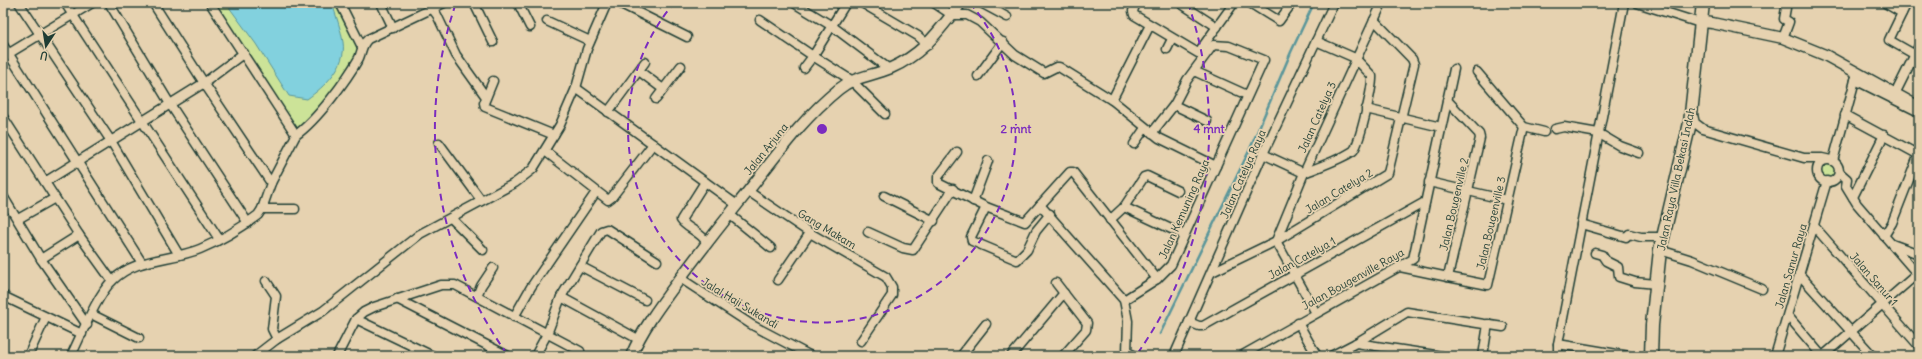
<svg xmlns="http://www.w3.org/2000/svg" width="1922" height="359" viewBox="0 0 1922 359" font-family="Delius,sans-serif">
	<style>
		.green { fill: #cce398; stroke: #769066 }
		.water { fill: #82d1de; stroke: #5a969a }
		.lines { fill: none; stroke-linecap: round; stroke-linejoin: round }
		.stream { stroke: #5a969a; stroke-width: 2.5 }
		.minor-casing { stroke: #1f3d34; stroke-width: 11 }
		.tertiary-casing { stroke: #1f3d34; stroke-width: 13 }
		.secondary-casing { stroke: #1f3d34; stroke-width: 15 }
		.minor { stroke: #e6d2b0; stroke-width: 8 }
		.tertiary { stroke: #e6d2b0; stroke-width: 10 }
		.secondary { stroke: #e6d2b0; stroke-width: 12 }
		.ring { fill: none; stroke: #7b2cbf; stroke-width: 2; stroke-dasharray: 7 5 }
		.labels { text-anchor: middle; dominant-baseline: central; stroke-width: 3.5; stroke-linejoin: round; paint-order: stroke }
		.street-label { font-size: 11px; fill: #1f3d34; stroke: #e6d2b0 }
		.centre { fill: #7b2cbf; stroke: #e6d2b0; stroke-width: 2 }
		.ring-label { font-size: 12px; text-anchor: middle; font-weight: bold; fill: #7b2cbf; stroke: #e6d2b0; stroke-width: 3.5; stroke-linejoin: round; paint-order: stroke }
	</style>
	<rect width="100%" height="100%" fill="#e6d2b0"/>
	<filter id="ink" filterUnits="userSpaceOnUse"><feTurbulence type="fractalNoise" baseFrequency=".025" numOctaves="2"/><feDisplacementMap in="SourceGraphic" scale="8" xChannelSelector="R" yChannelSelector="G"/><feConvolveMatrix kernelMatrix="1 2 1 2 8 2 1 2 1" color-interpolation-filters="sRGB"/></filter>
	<g filter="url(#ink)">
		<g class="green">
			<polygon points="210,3 341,3 362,47 340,87 296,135"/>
			<circle cx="1828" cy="171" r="10"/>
		</g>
		<path class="water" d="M 226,3 L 332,3 C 336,16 341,29 343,42 C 347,66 324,87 307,99 L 289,96 L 256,44 Z"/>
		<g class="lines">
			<polyline class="stream" points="1160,334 1250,149 1291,52 1314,3"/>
			<defs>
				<g id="minor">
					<polyline points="19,3 111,141 179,255"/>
					<polyline points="65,3 219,239"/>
					<polyline points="109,3 170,104 248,223"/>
					<polyline points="153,3 204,83 271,183"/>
					<polyline points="340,3 362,47"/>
					<polyline points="381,3 393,28"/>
					<polyline points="428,3 437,15 456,55 486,97"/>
					<polyline points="474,3 493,42"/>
					<polyline points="518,3 530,27"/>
					<polyline points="619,3 687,37"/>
					<polyline points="794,3 832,26 889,69"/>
					<polyline points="846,3 813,56 851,80 885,114"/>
					<polyline points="862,3 918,36 928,45"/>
					<polyline points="934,3 952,15 967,15 980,22 1015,55 1044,73 1056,67 1059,67 1112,100 1159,138 1216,166"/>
					<polyline points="981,3 1007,17"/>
					<polyline points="1136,3 1133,11 1134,15 1198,53 1234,3"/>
					<polyline points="1180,3 1217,27"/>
					<polyline points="1250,3 1279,21 1292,3"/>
					<polyline points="1637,3 1700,23"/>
					<polyline points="1885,3 1902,13 1907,3"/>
					<polyline points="1902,13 1889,40 1919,57"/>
					<polyline points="760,20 813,56 804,68"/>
					<polyline points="547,21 590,41"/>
					<polyline points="1783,38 1789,22 1784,19 1786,8"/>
					<polyline points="3,45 142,263"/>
					<polyline points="1167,49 1172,39"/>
					<polyline points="3,57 92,3"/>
					<polyline points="639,71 663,89"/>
					<polyline points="1194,71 1247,95"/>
					<polyline points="1477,72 1524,127 1544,132"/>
					<polyline points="978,76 1003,42"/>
					<polyline points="1855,80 1919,112"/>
					<polyline points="493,81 484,103 485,107 554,135"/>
					<polyline points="576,88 653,144"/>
					<polyline points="1895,94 1919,46"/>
					<polyline points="656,99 681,66"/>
					<polyline points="1112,100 1150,25"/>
					<polyline points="1174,105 1207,121"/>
					<polyline points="1366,109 1441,127"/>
					<polyline points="608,112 645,62"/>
					<polyline points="1693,115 1695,123 1703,129 1804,158 1822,158 1831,160"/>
					<polyline points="1845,115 1919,155"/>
					<polyline points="3,117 79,235 112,281"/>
					<polyline points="1555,129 1564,127 1598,133 1620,146 1639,153"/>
					<path d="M 296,135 C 317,120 346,81 359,58 C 362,51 362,44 368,39 L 444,3"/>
					<polyline points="439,143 481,200"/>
					<polyline points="1134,144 1145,128"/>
					<polyline points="545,151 608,200 612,197 653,144 737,205"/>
					<polyline points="957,152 938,177 938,183 986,207 1025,222 1070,172 1073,172 1157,279"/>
					<path d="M 1263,154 L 1304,173 C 1318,167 1340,160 1353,151 C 1359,147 1373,86 1372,76 L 1355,58 L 1316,41"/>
					<circle cx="1828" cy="171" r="11"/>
					<polyline points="1833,161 1857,73"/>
					<polyline points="1839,172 1847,179 1846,186 1857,204 1919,276"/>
					<polyline points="45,182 204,83 244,53"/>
					<path d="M 705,182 L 681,220 C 687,229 701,232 706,242"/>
					<polyline points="1429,182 1507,200"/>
					<polyline points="748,191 810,233 886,277 892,287 892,295 861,341"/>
					<polyline points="3,196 41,259 87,325"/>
					<polyline points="884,196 934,221"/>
					<polyline points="1853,197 1884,135"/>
					<polyline points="973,201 988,161"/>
					<polyline points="1040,205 1124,300"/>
					<polyline points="986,207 971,237 972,241 1017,260 1027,250 1036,231 1050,214"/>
					<polyline points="1124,207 1184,235"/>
					<polyline points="262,209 295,209"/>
					<polyline points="729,214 771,248"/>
					<polyline points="451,218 483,250"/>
					<polyline points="18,219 55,198"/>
					<polyline points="1110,220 1124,207 1144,177 1147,176 1178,191"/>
					<polyline points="1581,224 1626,237 1629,234 1641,237 1662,237"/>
					<polyline points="1814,226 1919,346"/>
					<polyline points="868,232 903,248 913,250 953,189"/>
					<polyline points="1884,236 1892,223 1919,154"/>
					<polyline points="1892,244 1919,254"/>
					<polyline points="1660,250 1692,260 1762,289"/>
					<polyline points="1595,253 1602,255 1606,261 1618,267 1619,277 1635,282 1656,284"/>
					<polyline points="41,259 79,235"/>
					<polyline points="580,266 645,300"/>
					<polyline points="1400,267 1448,277 1480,138 1479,134 1447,100"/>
					<polyline points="1212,272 1276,241 1388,173 1414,64 1412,59 1374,20"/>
					<polyline points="1799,274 1873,356"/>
					<polyline points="1448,277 1488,285 1524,127"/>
					<polyline points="680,278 752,325 811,356"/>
					<polyline points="778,280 810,233"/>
					<polyline points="266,281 276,296 272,329 277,339"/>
					<polyline points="1056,283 1087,323 1086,330 1063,356"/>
					<polyline points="3,296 82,334"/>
					<polyline points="477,296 481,286 493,268"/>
					<polyline points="561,297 638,339"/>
					<polyline points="397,299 508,356"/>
					<polyline points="1316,313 1276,241 1304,173 1382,3"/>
					<polyline points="91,314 139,338"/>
					<polyline points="1788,316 1822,356"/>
					<polyline points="514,317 531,287 596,192"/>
					<polyline points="356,319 364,312 374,307 441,285 455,285 580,351"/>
					<polyline points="1189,322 1199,326 1203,326 1425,202"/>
					<polyline points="1298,323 1317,356"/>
					<polyline points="1356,343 1442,356"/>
					<polyline points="1558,344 1629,356"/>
					<polyline points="1127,352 1128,321 1124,300 1157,279 1171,265 1264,60 1229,46 1213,45 1187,80 1174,105 1152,133"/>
					<polyline points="1127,352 1136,356"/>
					<polyline points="28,356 46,317"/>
					<path d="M 71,356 C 81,336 97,295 112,281 C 135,257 171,261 200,249 C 219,241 241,228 258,215 L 262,209 L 271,183 L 296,135 L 210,3"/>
					<polyline points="255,356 277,339 323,311 420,234 515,183 533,169 560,125 576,88 587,49 607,3"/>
					<polyline points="337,356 356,319 433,356"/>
					<polyline points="535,356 547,334 561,297 601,231 607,229 657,261"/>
					<polyline points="961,356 986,324"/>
					<polyline points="1011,356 1064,293"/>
					<polyline points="1174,356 1263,154 1334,3"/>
					<polyline points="1241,356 1413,259 1454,69"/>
					<polyline points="1331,356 1356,343 1407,312 1503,327"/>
					<polyline points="1483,356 1488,324"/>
					<polyline points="1558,356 1558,344 1624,3"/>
					<polyline points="1775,356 1827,181"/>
					<polyline points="1823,356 1917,274"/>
				</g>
				<g id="tertiary">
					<polyline points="1700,26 1703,22 1712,23 1783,38 1825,55 1919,107"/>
					<polyline points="3,296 3,297"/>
					<path d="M 631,356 C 642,330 659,307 676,284 C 696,257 716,231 737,205 C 770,165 798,122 839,89 C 855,76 873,76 891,68 C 925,53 939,30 961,3"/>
				</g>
				<polyline id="secondary" points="1651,356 1652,325 1660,250 1690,123 1703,3"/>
			</defs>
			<use href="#minor" class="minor-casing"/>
			<use href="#tertiary" class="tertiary-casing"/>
			<use href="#secondary" class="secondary-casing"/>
			<use href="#minor" class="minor"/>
			<use href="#tertiary" class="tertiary"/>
			<use href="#secondary" class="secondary"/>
		</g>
	</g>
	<g class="ring">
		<path d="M970 3A194 194 0 1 1 674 3"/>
		<path d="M507 354A387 387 0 0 1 456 3M1188 3A387 387 0 0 1 1137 354"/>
	</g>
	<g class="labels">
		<g class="street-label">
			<text transform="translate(1317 117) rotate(-66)">Jalan Catelya 3</text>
			<text transform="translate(766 149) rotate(-51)">Jalan Arjuna</text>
			<text transform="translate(1243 174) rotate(-66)">Jalan Catelya Raya</text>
			<text transform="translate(1676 179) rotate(-78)">Jalan Raya Villa Bekasi Indah</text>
			<text transform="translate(1339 191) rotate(-31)">Jalan Catelya 2</text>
			<text transform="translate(1454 204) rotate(-77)">Jalan Bougenville 2</text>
			<text transform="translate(1184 209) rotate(-66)">Jalan Kemuning Raya</text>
			<text transform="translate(1491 223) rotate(-77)">Jalan Bougenville 3</text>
			<text transform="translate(827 229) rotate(31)">Gang Makam</text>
			<text transform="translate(1302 258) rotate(-29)">Jalan Catelya 1</text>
			<text transform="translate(1791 266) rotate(-74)">Jalan Sanur Raya</text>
			<text transform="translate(1353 279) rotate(-29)">Jalan Bougenville Raya</text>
			<text transform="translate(1874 279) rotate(49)">Jalan Sanur 1</text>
			<text transform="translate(740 303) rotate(31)">Jalal Haji Sukandi</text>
		</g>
	</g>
	<circle cx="822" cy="129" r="6" class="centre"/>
	<g class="ring-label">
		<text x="1016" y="133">2 mnt</text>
		<text x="1209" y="133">4 mnt</text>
	</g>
	<rect width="1922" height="359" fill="none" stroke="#e6d2b0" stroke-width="16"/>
	<rect x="8" y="8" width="1906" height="343" fill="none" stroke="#1f3d34" stroke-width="1.5" filter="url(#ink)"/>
	<g transform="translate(46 46) rotate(192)" stroke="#e6d2b0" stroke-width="3" paint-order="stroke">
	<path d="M0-3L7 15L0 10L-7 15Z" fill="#1f3d34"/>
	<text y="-6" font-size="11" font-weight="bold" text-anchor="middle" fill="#1f3d34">U</text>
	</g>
</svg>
